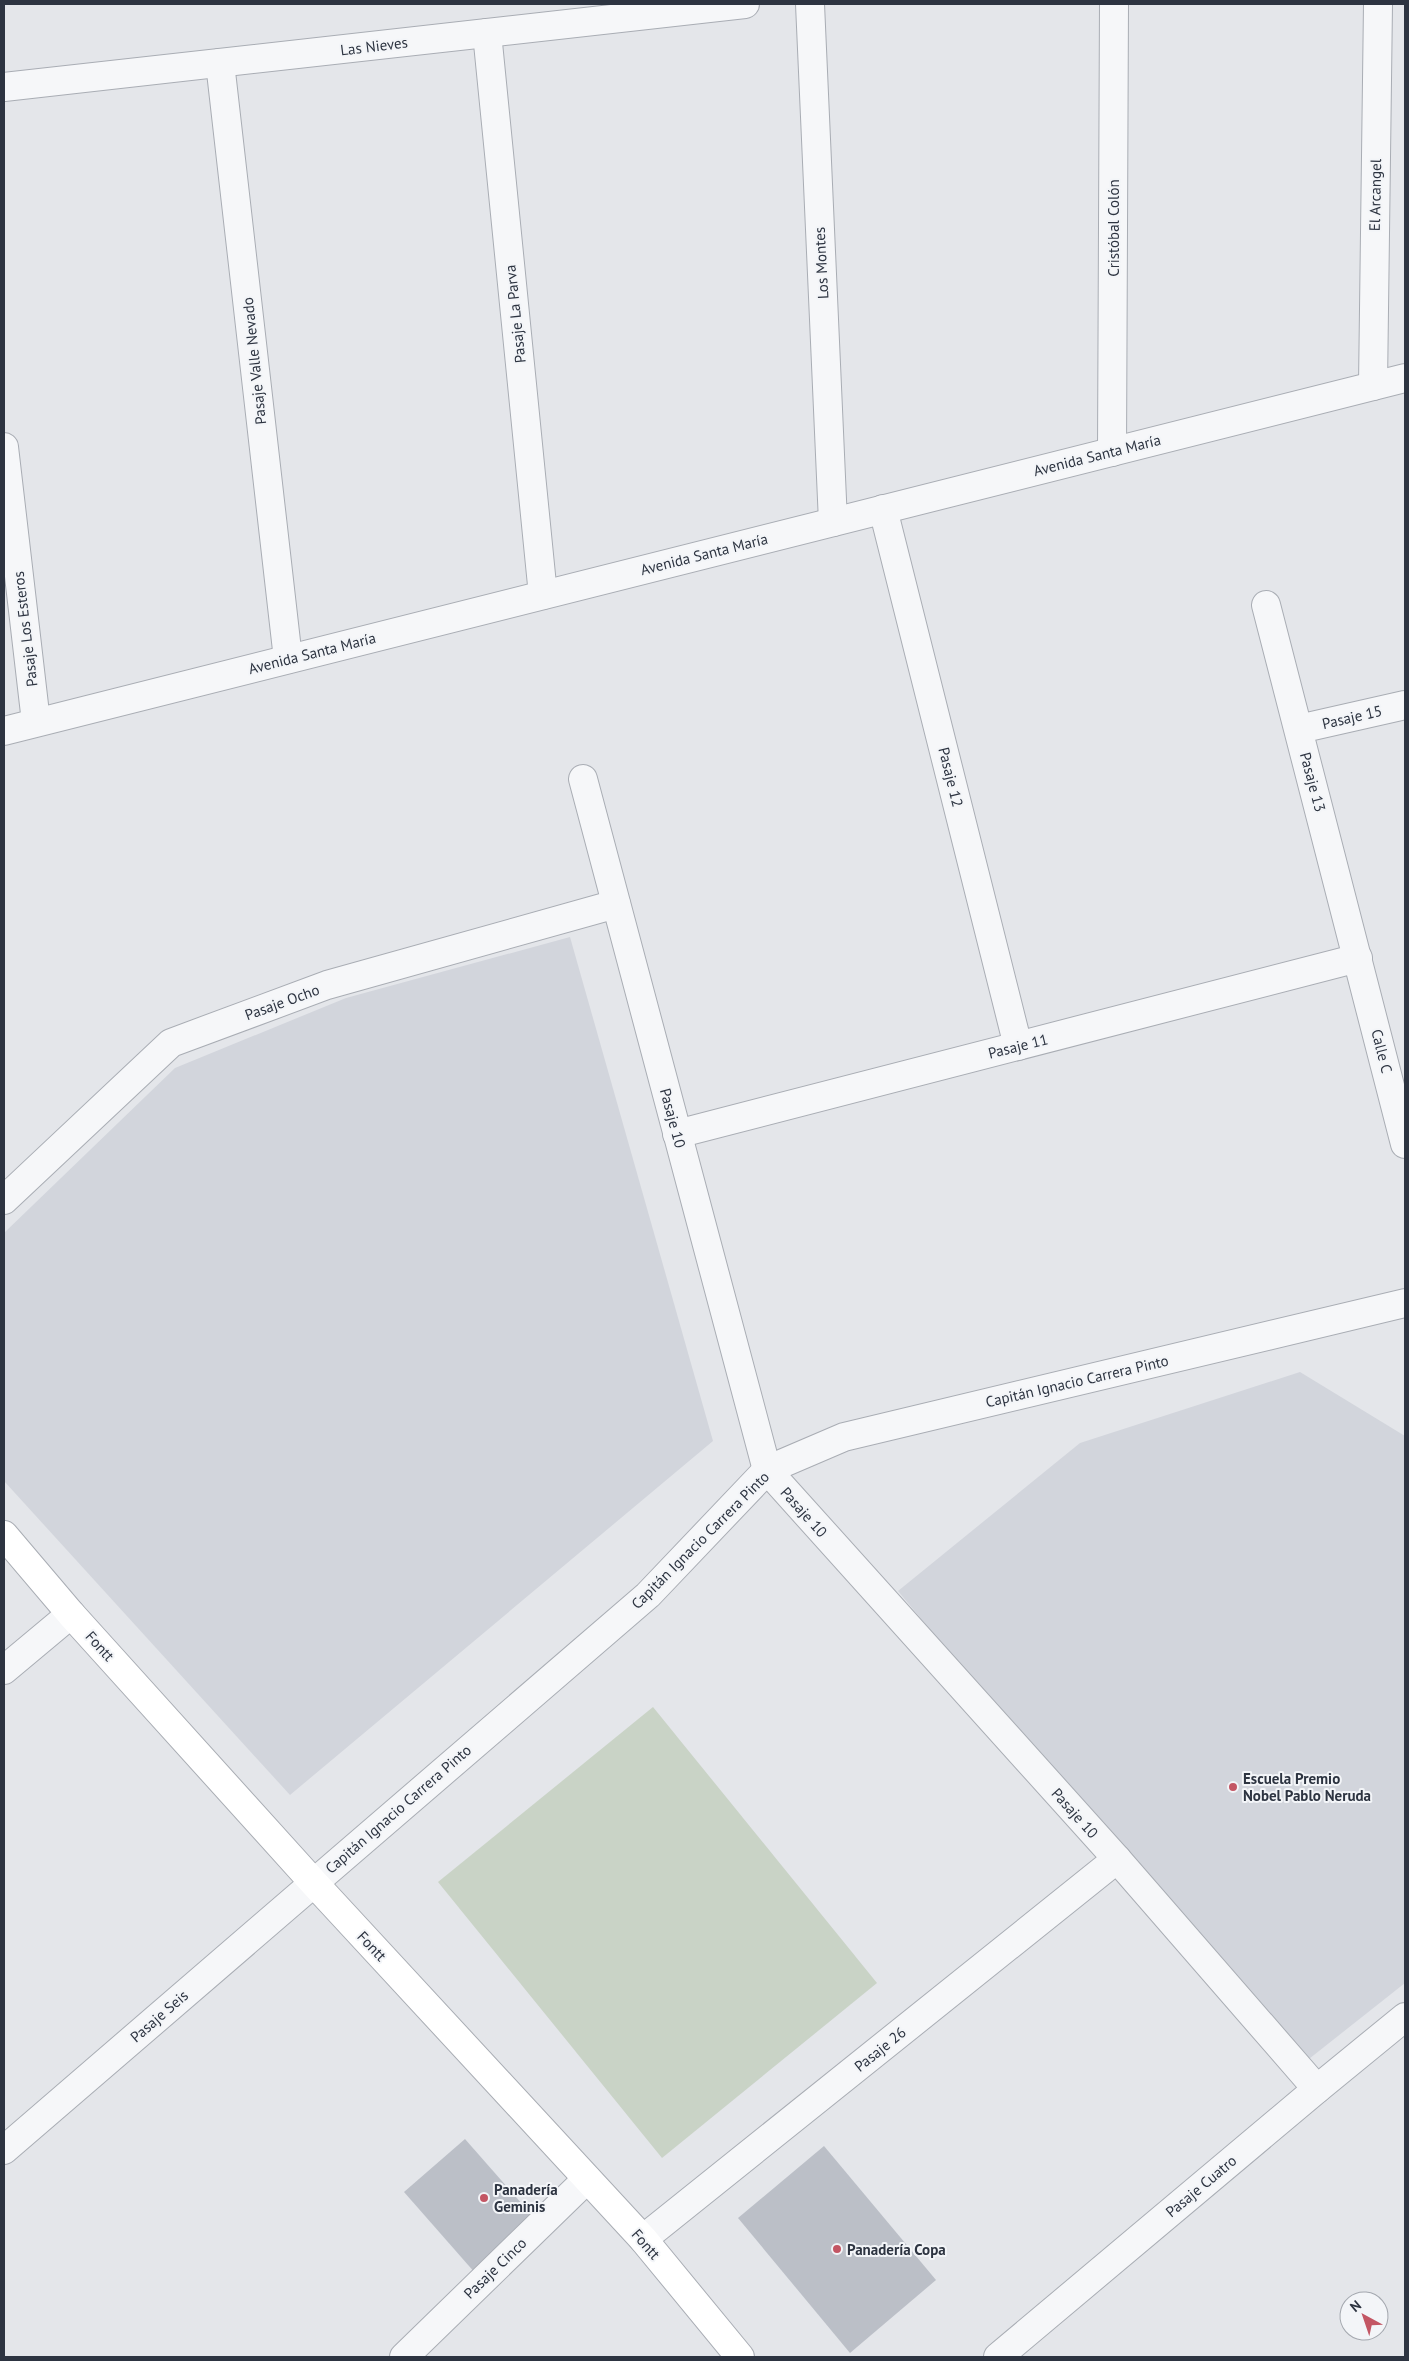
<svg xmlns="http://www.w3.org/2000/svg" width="1409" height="2361" viewBox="0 0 1409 2361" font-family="'PT Sans',sans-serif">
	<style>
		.built { fill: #d2d5dc }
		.green { fill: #c9d3c6 }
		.building { fill: #bbbfc7 }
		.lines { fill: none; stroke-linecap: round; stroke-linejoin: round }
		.street-casing { stroke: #a9adb4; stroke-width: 30 }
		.secondary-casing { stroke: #a9adb4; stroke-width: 30 }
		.street { stroke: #f6f7f9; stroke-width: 28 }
		.secondary { stroke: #fff; stroke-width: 28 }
		.poi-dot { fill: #c35664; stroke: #f3f5f8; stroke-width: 2 }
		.labels { text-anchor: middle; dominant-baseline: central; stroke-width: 4; stroke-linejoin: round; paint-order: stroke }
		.street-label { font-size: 15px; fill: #2d3441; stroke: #f3f5f8 }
		.poi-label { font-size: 15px; font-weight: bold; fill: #2d3441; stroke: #f3f5f8; text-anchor: start }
	</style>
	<rect width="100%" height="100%" fill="#e4e6ea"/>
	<g class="built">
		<polygon points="570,937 713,1441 290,1795 4,1481 4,1233 175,1068 346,998"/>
		<polygon points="1300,1372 1405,1436 1405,1983 1295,2070 898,1591 1080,1443"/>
	</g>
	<polygon class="green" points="653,1707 877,1983 662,2158 438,1882"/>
	<g class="building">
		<polygon points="465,2139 537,2221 476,2274 404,2192"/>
		<polygon points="824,2146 936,2280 850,2353 738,2218"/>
	</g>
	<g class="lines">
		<defs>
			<g id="street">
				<polyline points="810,4 833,522"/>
				<polyline points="487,33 543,595"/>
				<polyline points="220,63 288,659"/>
				<polyline points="4,87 745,4"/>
				<polyline points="1373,386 1378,4"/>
				<polyline points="4,447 36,722"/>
				<polyline points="1112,452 1114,4"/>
				<polyline points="883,509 1018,1046"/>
				<polyline points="1266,605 1405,1144"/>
				<polyline points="1299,729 1405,705"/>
				<polyline points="4,731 1405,378"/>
				<polyline points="583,779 767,1470 1117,1859 1317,2089"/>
				<polyline points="677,1134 1358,958"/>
				<polyline points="4,1200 171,1043 327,985 616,904"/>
				<polyline points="4,1670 71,1614"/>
				<polyline points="4,2150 648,1595 767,1470 844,1437 1405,1303"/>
				<polyline points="643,2239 1117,1859"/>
				<polyline points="404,2357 587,2179"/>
				<polyline points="998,2357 1317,2089 1405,2017"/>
			</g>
			<polyline id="secondary" points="4,1535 71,1614 313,1882 643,2239 740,2357"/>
		</defs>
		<use href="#street" class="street-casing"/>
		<use href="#secondary" class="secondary-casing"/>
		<use href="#street" class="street"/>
		<use href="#secondary" class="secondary"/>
	</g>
	<g class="poi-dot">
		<circle cx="1233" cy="1787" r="5"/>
		<circle cx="484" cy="2198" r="5"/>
		<circle cx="837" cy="2249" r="5"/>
	</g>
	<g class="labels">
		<g class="street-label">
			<text transform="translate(374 46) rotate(-7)">Las Nieves</text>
			<text transform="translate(1375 195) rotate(-89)">El Arcangel</text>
			<text transform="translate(1113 228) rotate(-90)">Cristóbal Colón</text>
			<text transform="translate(821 263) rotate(-93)">Los Montes</text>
			<text transform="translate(515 314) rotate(-96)">Pasaje La Parva</text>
			<text transform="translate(254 361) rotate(-96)">Pasaje Valle Nevado</text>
			<text transform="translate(1097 455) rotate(-14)">Avenida Santa María</text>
			<text transform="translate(704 554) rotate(-14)">Avenida Santa María</text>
			<text transform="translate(25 629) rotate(-97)">Pasaje Los Esteros</text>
			<text transform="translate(312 653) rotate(-14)">Avenida Santa María</text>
			<text transform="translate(1352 717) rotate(-13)">Pasaje 15</text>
			<text transform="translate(951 777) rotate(76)">Pasaje 12</text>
			<text transform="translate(1313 782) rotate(75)">Pasaje 13</text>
			<text transform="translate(282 1002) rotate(-20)">Pasaje Ocho</text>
			<text transform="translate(1018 1046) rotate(-14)">Pasaje 11</text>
			<text transform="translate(1382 1051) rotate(76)">Calle C</text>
			<text transform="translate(673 1118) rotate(75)">Pasaje 10</text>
			<text transform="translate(1077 1381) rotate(-13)">Capitán Ignacio Carrera Pinto</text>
			<text transform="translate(804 1512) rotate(48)">Pasaje 10</text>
			<text transform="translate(700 1540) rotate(-45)">Capitán Ignacio Carrera Pinto</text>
			<text transform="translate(100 1646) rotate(48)">Fontt</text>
			<text transform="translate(398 1809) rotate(-41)">Capitán Ignacio Carrera Pinto</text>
			<text transform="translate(1075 1813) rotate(48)">Pasaje 10</text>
			<text transform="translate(372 1946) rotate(47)">Fontt</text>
			<text transform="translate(159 2016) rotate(-41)">Pasaje Seis</text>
			<text transform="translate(880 2049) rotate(-39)">Pasaje 26</text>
			<text transform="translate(1201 2186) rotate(-40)">Pasaje Cuatro</text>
			<text transform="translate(646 2244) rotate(49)">Fontt</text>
			<text transform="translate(495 2268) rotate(-44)">Pasaje Cinco</text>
		</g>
		<g class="poi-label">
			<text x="1243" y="1778">Escuela Premio<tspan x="1243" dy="17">Nobel Pablo Neruda</tspan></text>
			<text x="494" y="2189">Panadería<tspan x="494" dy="17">Geminis</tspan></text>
			<text x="847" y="2249">Panadería Copa</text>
		</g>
	</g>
	<rect width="1409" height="2361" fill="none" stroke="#2d3441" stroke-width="10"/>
	<g transform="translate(1364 2316) rotate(320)"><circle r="24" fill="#f3f5f8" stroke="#a4a8af"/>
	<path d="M0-4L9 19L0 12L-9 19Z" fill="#c35664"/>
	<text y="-8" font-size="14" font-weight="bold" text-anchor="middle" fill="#2d3441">N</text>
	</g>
</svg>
